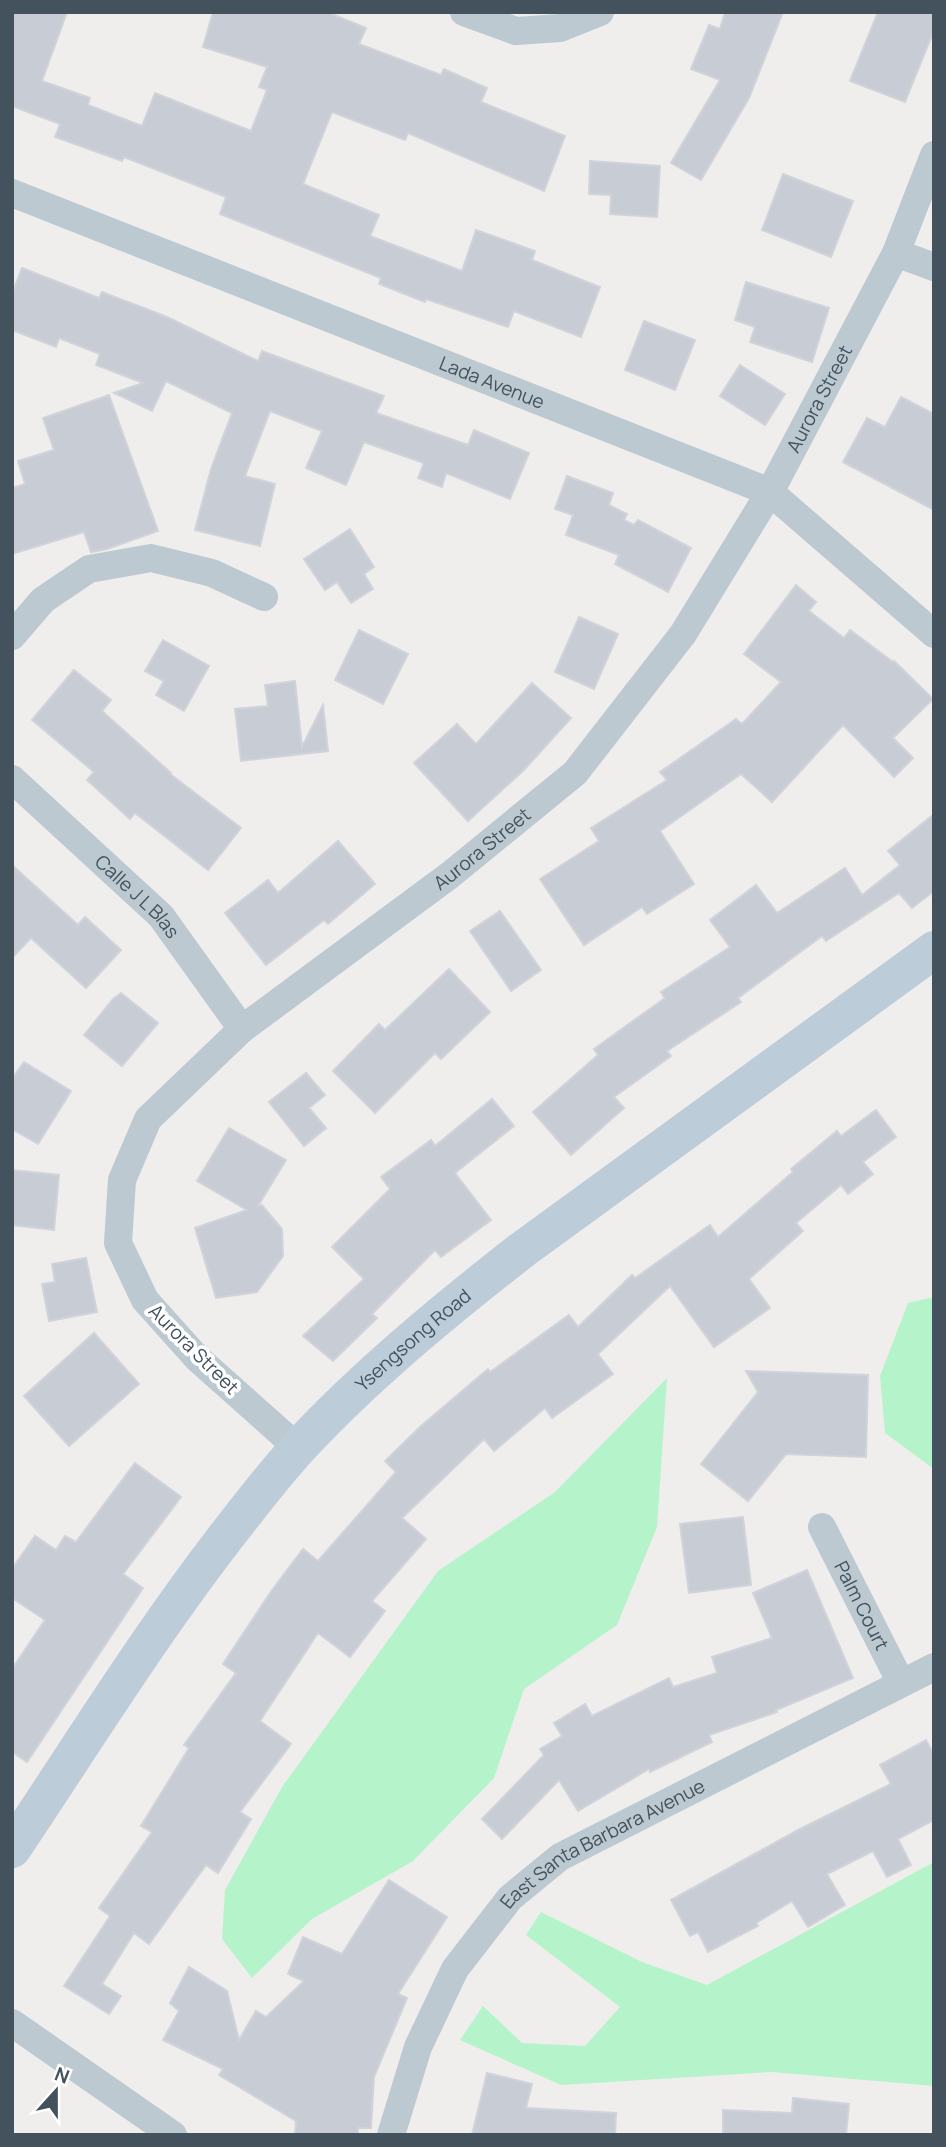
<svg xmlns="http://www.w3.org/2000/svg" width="946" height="2147" viewBox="0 0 946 2147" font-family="Manrope,sans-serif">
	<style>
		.green { fill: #b5f4ca }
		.building { fill: #c8ccd4; stroke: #d0d4da; stroke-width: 2 }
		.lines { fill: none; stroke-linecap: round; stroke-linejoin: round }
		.street { stroke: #bcc9d1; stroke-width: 28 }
		.secondary { stroke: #bdccd9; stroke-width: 38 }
		.labels { text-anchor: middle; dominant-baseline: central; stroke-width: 7; stroke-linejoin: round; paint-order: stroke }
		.street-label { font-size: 19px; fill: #43525d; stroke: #fff }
	</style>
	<rect width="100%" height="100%" fill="#f0eded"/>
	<g class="green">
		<polygon points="934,1297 934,1469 885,1433 880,1376 908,1303"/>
		<polygon points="667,1378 657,1527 617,1625 524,1689 494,1778 413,1861 312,1919 252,1978 222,1939 225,1890 282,1787 438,1571 555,1492"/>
		<polygon points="934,1862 934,2086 772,2072 561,2085 460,2040 483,2006 522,2043 585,2046 620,2007 526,1935 541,1912 642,1962 707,1985"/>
	</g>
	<g class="building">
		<polygon points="12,12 67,12 42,81 90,98 88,105 142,126 155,93 251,131 267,90 259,87 267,67 203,47 213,12 327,12 366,28 359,44 441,75 444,69 487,88 481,102 565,136 544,191 408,133 405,140 332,112 303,184 379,215 370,236 462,271 476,230 535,251 532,260 600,287 581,337 514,311 508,327 426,299 425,302 379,284 381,278 220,214 226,197 124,157 122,161 55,137 60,124 12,106"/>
		<polygon points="725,12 783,12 749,98 701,180 671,163 720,80 691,69 709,25 720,29"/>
		<polygon points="878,12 934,12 934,30 905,102 850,81"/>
		<polygon points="590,161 660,166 657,217 610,214 611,195 589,194"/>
		<polygon points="783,174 853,201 831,257 762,230"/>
		<polygon points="22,268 99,298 102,292 167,317 258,361 262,351 384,396 376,413 468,445 474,430 529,453 510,499 446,473 442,487 418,478 424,463 364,442 346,485 306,468 322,431 270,411 245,476 275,484 260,546 195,530 211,469 232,413 166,381 152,411 114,393 143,383 96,365 100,354 59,338 56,347 12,330 12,294"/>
		<polygon points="746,282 829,308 812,362 750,342 755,327 735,320"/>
		<polygon points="644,321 695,340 675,390 625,370"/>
		<polygon points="740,365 785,394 765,425 720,396"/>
		<polygon points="109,395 158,531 107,549 91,552 84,532 12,554 12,488 25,484 18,461 54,450 43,418"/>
		<polygon points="901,397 934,414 934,510 843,462 867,418 885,427"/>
		<polygon points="567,476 613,493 609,505 627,514 624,520 634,525 638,520 691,548 668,592 615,564 619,555 566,535 573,515 555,509"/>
		<polygon points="350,529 374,567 364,574 373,589 351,603 337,582 325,590 304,559"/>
		<polygon points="796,585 816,602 809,611 844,638 850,630 893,662 894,661 933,699 893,738 913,758 894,777 843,725 772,802 741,774 660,831 694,884 647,914 642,907 584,945 540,879 599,841 591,828 667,780 660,772 736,719 742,724 781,682 744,654"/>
		<polygon points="579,617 618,634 594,689 555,672"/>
		<polygon points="359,630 408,654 383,704 335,680"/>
		<polygon points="163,640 209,666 184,711 156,695 164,681 145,671"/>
		<polygon points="74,670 111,700 102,711 171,773 170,774 241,828 208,870 135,813 130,819 87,780 94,772 32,720"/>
		<polygon points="295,681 302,747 323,705 328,751 241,761 235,709 268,706 265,685"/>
		<polygon points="532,683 571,718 524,770 468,821 414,763 457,724 476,744"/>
		<polygon points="934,814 934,891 912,908 899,893 826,941 822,936 738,998 741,1002 667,1051 671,1056 614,1097 624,1108 571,1155 533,1112 598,1055 594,1049 665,998 661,992 730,947 710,920 756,885 777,913 845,868 862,895 900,865 888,851"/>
		<polygon points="338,841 375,884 328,924 324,920 266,965 225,913 268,880 278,893"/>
		<polygon points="12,865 78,925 85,917 121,950 86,988 31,938 12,958"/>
		<polygon points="500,911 541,970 511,991 470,931"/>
		<polygon points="449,969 490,1012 441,1059 435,1053 375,1113 333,1071 379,1024 385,1030"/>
		<polygon points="121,993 158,1023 122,1066 84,1035 113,999"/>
		<polygon points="24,1062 71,1091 38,1144 12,1129 12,1079"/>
		<polygon points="306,1073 325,1095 309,1108 326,1128 304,1146 269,1102"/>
		<polygon points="492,1099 514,1126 455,1173 491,1220 441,1257 435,1250 372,1314 377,1318 333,1361 303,1336 364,1279 332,1247 390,1189 381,1177 431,1140 435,1146"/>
		<polygon points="876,1110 896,1137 863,1162 873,1174 848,1194 841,1185 796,1223 803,1231 749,1279 770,1308 714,1347 670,1286 598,1354 613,1374 552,1418 545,1408 494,1451 484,1439 402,1518 426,1539 372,1601 385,1611 350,1657 318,1633 260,1721 291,1744 240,1812 251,1819 218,1873 206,1865 149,1944 134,1933 102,1984 121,1996 109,2014 64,1986 110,1916 99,1908 152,1832 141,1826 189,1748 184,1745 236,1673 223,1664 272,1590 303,1549 318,1561 396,1472 385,1461 421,1426 488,1369 490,1372 569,1315 578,1327 632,1275 635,1278 710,1225 718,1237 793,1172 791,1169 837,1131 841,1136"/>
		<polygon points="229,1128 286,1160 258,1206 262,1205 282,1229 283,1256 257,1292 216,1298 195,1228 247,1210 197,1181"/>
		<polygon points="12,1170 59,1175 54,1230 12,1225"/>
		<polygon points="86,1258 97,1312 49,1321 42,1284 55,1282 52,1264"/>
		<polygon points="94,1333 139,1384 69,1446 24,1396"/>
		<polygon points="746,1371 868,1375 866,1457 786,1454 748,1501 701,1464 758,1392"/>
		<polygon points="135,1463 181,1497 123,1574 143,1588 27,1762 12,1752 12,1669 45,1620 12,1598 12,1569 35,1536 56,1550 65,1536 76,1542"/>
		<polygon points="743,1517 751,1585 689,1593 680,1524"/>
		<polygon points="807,1570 853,1678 776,1710 777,1712 709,1735 712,1742 650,1772 649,1769 578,1811 559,1780 502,1839 482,1819 544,1755 540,1749 562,1736 554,1723 585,1704 592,1716 669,1678 673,1687 717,1673 712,1657 772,1638 753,1593"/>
		<polygon points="926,1740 934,1755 934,1820 898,1839 911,1865 887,1877 873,1851 827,1874 845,1905 808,1927 792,1901 756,1923 758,1926 708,1952 698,1932 690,1936 671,1900 798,1830 891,1784 880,1765"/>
		<polygon points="389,1880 447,1917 398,1994 407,1998 374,2077 371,2128 358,2128 358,2135 295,2135 296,2121 219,2075 223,2069 163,2040 179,2011 170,2003 189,1967 227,1991 239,2040 256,2011 266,2017 304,1981 288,1974 303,1937 342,1954"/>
		<polygon points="487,2073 532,2084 526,2108 616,2113 615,2135 472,2135"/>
		<polygon points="793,2098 849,2104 846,2135 723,2135 723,2110 792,2113"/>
	</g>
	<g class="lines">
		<g class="street">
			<polyline points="464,12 516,31 560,28 600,12"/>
			<path id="s1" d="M 12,193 L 770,492 L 934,634"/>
			<polyline points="896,253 934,267"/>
			<polyline points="12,636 43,600 89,569 151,558 212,573 264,597"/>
			<path id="s2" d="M 12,779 L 161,916 L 242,1029"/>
			<path id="s3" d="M 298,1448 L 197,1358 L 145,1300 L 118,1243 L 122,1180 L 148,1119 L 242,1029 L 450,875 L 575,773 L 683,634 L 770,492 L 896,253 L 934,155"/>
			<path id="s4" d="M 822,1527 L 901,1683"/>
			<polyline points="12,2023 173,2135"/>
			<path id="s5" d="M 391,2135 L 418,2047 L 455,1969 L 510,1898 L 560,1857 L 934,1667"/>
		</g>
		<path class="secondary" id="s6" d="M 12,1849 C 85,1740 154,1628 235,1525 C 256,1498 277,1471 299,1447 C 367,1374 444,1311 522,1250 L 934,950"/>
	</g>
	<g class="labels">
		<g class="street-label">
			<text stroke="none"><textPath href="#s1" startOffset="516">Lada Avenue</textPath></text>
			<text stroke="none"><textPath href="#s3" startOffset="1404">Aurora Street</textPath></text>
			<text stroke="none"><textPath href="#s3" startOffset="836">Aurora Street</textPath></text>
			<text stroke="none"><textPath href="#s2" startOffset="172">Calle J L Blas</textPath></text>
			<text stroke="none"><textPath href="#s6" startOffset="651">Ysengsong Road</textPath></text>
			<text transform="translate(194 1349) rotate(45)">Aurora Street</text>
			<text stroke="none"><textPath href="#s4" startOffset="88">Palm Court</textPath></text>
			<text stroke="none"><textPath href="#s5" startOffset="376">East Santa Barbara Avenue</textPath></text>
		</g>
	</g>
	<rect width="946" height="2147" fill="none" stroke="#43525d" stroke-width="28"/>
	<g transform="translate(56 2091) rotate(21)" stroke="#ffffff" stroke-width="5" paint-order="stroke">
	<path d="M0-5L12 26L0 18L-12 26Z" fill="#43525d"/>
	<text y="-10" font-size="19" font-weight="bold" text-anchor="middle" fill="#43525d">N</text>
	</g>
</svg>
